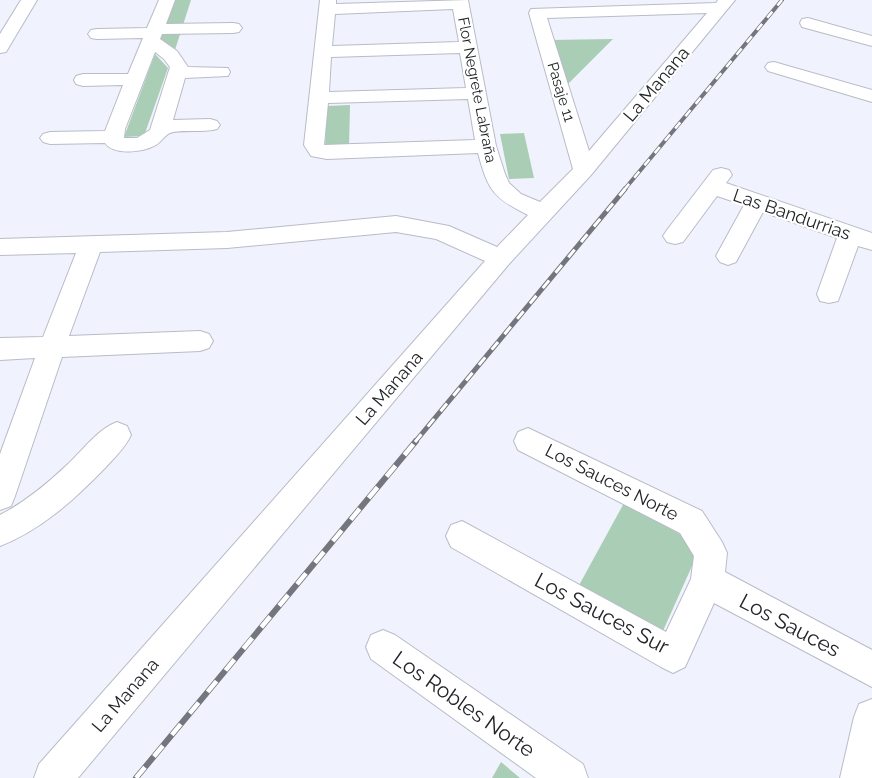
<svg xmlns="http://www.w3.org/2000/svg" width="872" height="778" viewBox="0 0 872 778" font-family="Raleway,sans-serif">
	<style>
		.green { fill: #a9cdb5 }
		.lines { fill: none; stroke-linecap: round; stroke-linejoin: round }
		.minor-casing { stroke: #b8bcc8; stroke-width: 2 }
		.minor { fill: #fff; fill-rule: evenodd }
		.rail-far2-casing { stroke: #73767c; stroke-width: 4 }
		.rail-far1-casing { stroke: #73767c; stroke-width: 5 }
		.rail-casing { stroke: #73767c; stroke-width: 6 }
		.rail-far2 { stroke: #fff; stroke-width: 2.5; stroke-dasharray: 8; stroke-linecap: butt }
		.rail-far1 { stroke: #fff; stroke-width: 3; stroke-dasharray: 10; stroke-linecap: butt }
		.rail { stroke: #fff; stroke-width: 4.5; stroke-dasharray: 14; stroke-linecap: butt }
		.labels { text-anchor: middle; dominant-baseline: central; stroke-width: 4.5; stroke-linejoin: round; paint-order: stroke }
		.far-street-label { font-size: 15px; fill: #232529; stroke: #fff }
		.street-label { font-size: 18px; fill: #232529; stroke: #fff }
		.near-street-label { font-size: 21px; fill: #232529; stroke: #fff }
	</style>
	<rect width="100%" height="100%" fill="#f0f3fd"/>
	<g class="green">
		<polygon points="170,0 191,0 174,53 157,42"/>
		<polygon points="613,39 564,88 549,40"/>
		<polygon points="155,54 168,68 144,136 124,137"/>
		<polygon points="350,105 349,146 325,147 327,106"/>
		<polygon points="524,133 534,178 509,179 500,134"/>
		<polygon points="624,503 701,546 662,633 577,589"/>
		<polygon points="501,762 520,778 492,778"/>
	</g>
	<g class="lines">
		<defs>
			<g id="minor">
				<polygon points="21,0 37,0 6,52 0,53 0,34"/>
				<path d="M 159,0 L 175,0 L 166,24 L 233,23 L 239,24 L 242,28 L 239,32 L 233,33 L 162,34 L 160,39 L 177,51 L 188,67 L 228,68 L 230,72 L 228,76 L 185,78 L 173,120 L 210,119 L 217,121 L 220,125 L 217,129 C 203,133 181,129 170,133 C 166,134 161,142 156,145 C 144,152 114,156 105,143 L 50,144 L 43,142 L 40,138 L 43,134 L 50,132 L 105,131 L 123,85 L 83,86 L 76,84 L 74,80 L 76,76 L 83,74 L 128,74 L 143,38 L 97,39 L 91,38 L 88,34 L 91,30 L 97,29 L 147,28 ZM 155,52 L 164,59 L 170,67 L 150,130 L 137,138 L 124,138 L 125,129 Z"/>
				<path d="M 320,0 L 336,0 L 336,4 L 468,0 L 496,146 L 505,174 L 509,183 L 521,194 L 540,202 L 573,169 L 529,13 L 531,9 L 716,3 L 718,0 L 735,0 L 591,175 L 509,264 L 78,778 L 34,778 L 39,764 L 485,261 L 436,239 L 396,232 L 227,248 L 100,252 L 69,336 L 200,331 L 209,334 L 213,341 L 209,348 L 200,351 L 62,357 L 15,496 L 11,506 L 0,510 L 0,454 L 35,358 L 0,360 L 0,338 L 43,337 L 76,253 L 0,255 L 0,239 L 227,232 L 396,216 L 449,226 L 497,247 L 528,215 C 493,198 488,190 478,153 L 327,159 L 311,156 L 304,145 ZM 453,9 L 459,42 L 332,46 L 335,14 ZM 707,13 L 589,151 L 547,18 ZM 460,53 L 466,88 L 329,92 L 331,57 ZM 468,99 L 475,140 L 324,145 L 328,103 Z"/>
				<polygon points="808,18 872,36 872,46 802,27 800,23 802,19"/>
				<polygon points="774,62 872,90 872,102 768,71 765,67 768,63"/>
				<polygon points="721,168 729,170 732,175 726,183 872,233 872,250 858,246 838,301 829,303 820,301 817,294 837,238 763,212 736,262 728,265 720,262 716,256 744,205 717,196 683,242 675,244 667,242 663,236 667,230 713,170"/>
				<path d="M 117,422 L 127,426 L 131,435 C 125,448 115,457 105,468 C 74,500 41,530 0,546 L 0,515 C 25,502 47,484 68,464 C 83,450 98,429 117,422 Z"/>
				<polygon points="528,428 702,511 722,542 727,553 725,572 872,650 872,687 714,603 685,667 673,673 661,667 451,547 446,536 451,525 462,521 666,632 691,579 694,556 680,533 518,450 514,441 518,432"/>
				<polygon points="383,630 395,635 583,764 588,778 536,778 371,659 366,647 371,635"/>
				<polygon points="872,699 872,778 840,778 854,717 859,704"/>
			</g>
		</defs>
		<use href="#minor" class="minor-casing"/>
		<use href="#minor" class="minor"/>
		<defs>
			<polyline id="rail-far2" points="624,190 782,0"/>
			<polyline id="rail-far1" points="415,442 625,189"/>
			<polyline id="rail" points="136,778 416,441"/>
		</defs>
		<use href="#rail-far2" class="rail-far2-casing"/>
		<use href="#rail-far1" class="rail-far1-casing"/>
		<use href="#rail" class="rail-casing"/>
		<use href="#rail-far2" class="rail-far2"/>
		<use href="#rail-far1" class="rail-far1"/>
		<use href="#rail" class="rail"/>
	</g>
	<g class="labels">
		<g class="far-street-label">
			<text transform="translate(477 90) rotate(79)">Flor Negrete Labraña</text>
			<text transform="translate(561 92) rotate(73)">Pasaje 11</text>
		</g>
		<g class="street-label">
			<text transform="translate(656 84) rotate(-50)">La Manana</text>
			<text transform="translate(792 214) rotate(19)">Las Bandurrias</text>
			<text transform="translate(389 388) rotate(-49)">La Manana</text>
			<text transform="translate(612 482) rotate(27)">Los Sauces Norte</text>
			<text transform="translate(125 695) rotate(-49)">La Manana</text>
		</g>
		<g class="near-street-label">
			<text transform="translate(602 613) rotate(28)">Los Sauces Sur</text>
			<text transform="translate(790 625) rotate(28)">Los Sauces</text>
			<text transform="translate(464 704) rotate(35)">Los Robles Norte</text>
		</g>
	</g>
</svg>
